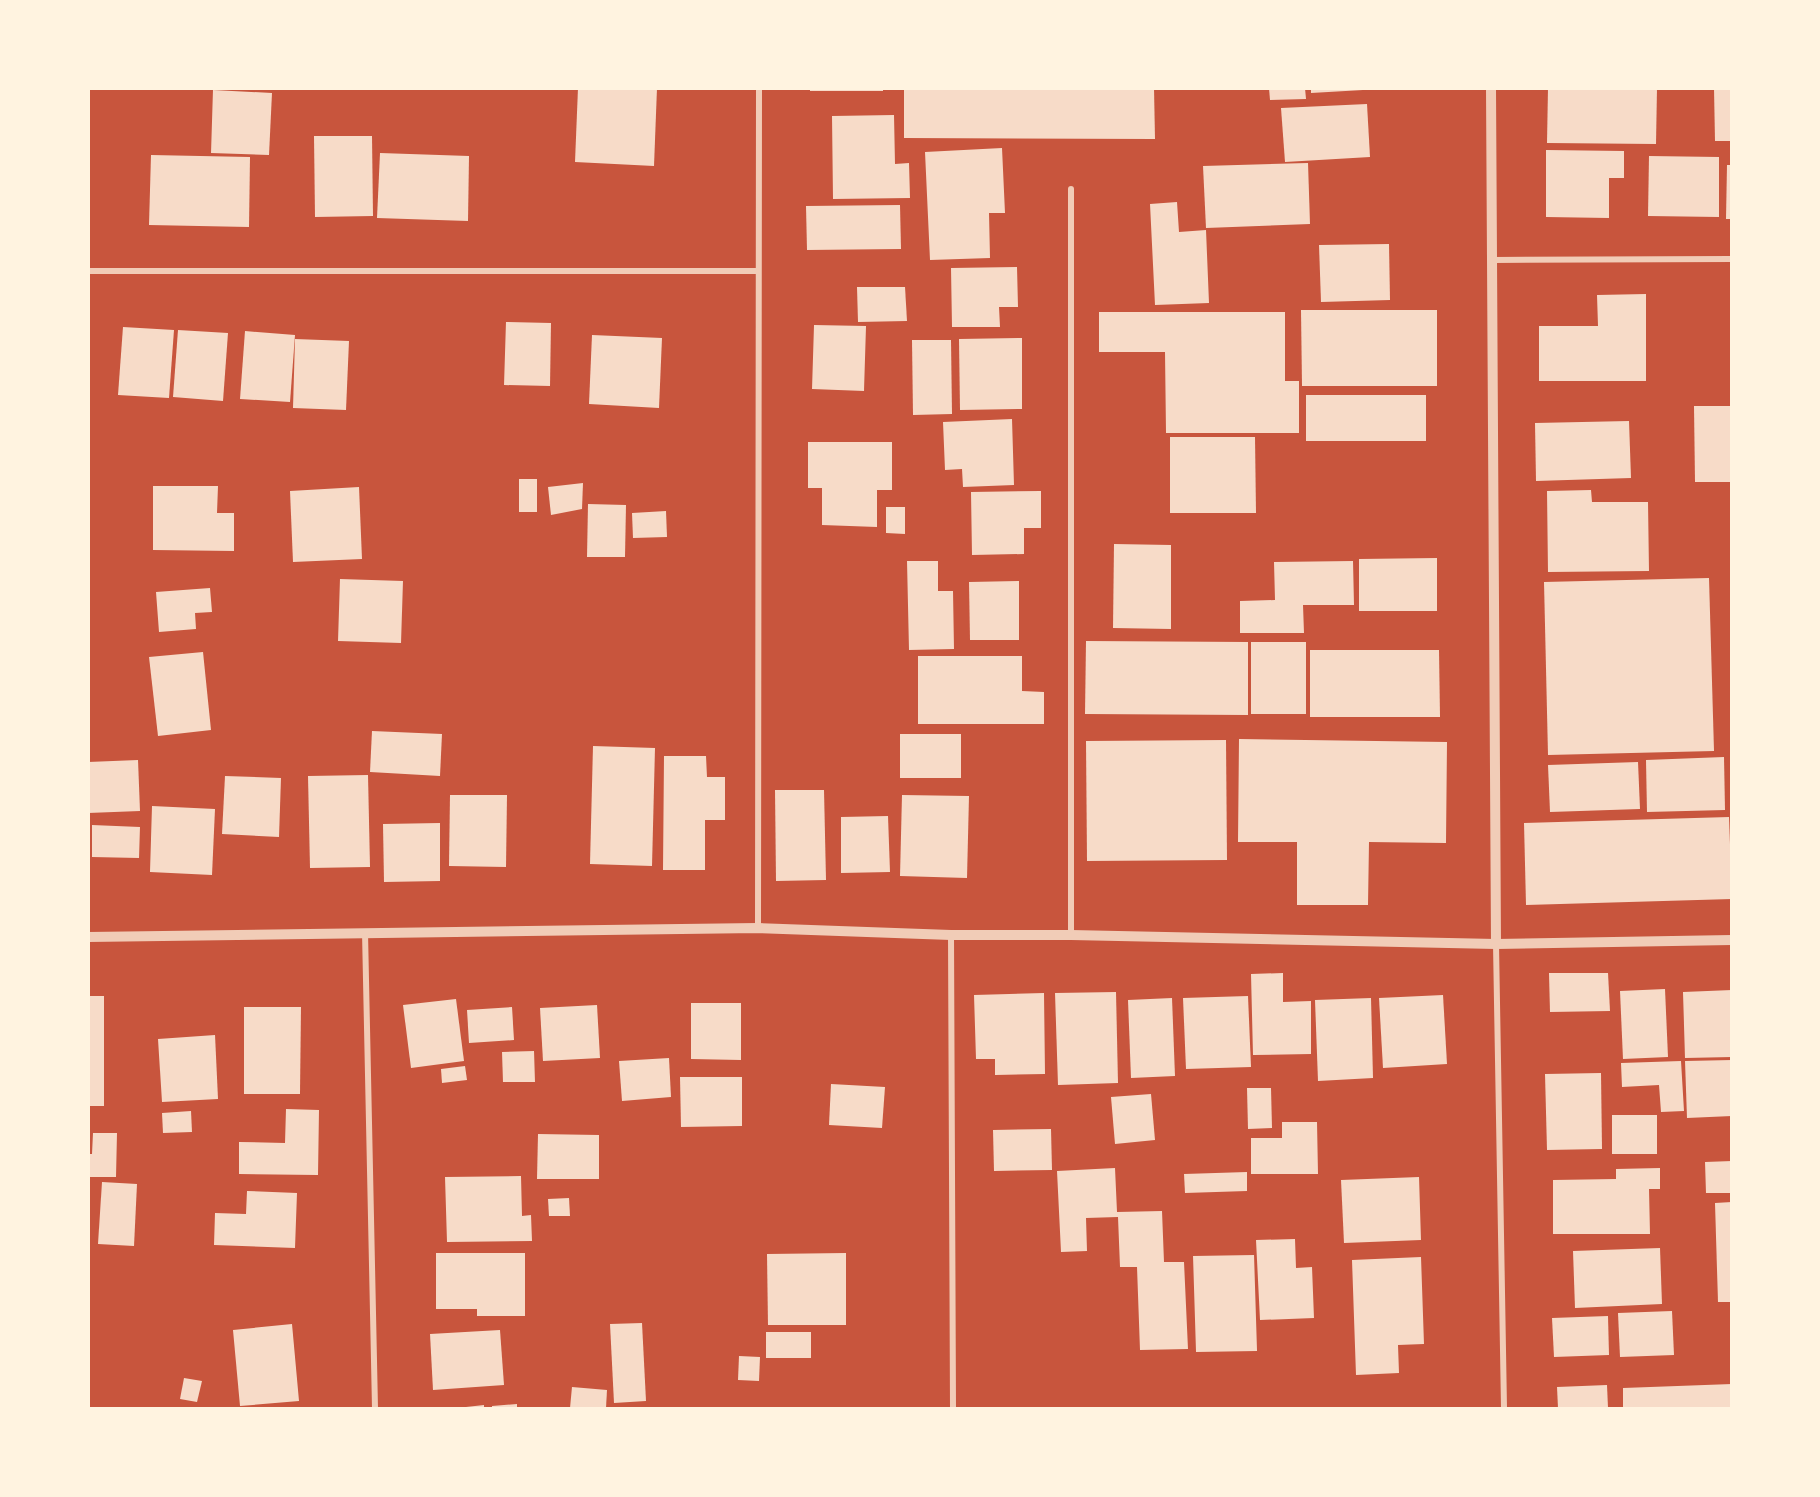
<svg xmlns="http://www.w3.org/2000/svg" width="1820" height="1497" viewBox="0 0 1820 1497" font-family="'Fira Sans Condensed',sans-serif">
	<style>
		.building { fill: #f7dbc8 }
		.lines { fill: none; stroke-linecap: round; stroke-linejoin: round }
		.minor { stroke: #f1ccb7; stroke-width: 6 }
		.tertiary { stroke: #f1ccb7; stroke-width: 10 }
	</style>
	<rect width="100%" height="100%" fill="#c8553d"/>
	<g class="building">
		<polygon points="578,88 657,88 654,166 575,162"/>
		<rect x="810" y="88" width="73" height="3"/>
		<polygon points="904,88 1154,88 1155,139 904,138"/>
		<polygon points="1269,88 1305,88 1306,99 1270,100"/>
		<polygon points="1311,88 1363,88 1363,90 1311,93"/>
		<polygon points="1548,88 1657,88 1656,144 1547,143"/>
		<polygon points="1714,88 1732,88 1732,141 1715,141"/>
		<polygon points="213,90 272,93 269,155 211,153"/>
		<polygon points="1367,104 1370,157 1285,162 1281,108"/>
		<polygon points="894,115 895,164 909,163 910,198 833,199 832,116"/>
		<polygon points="314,136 372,136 373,216 315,217"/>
		<polygon points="1002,148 1005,213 989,213 990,258 930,260 925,152"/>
		<polygon points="1546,150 1624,151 1624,178 1609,178 1609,218 1546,217"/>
		<polygon points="380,153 469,156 468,221 377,218"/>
		<polygon points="151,155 250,157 249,227 149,225"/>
		<polygon points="1649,156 1719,157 1719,217 1648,216"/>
		<polygon points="1308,163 1310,224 1206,228 1203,166"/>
		<polygon points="1727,165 1732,165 1732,219 1726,219"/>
		<polygon points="1177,202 1179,232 1206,230 1209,303 1155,305 1150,204"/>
		<polygon points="900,205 901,249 807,250 806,206"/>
		<polygon points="1389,244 1390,300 1321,302 1319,245"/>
		<polygon points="1017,267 1018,307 999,307 1000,327 952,327 951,268"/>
		<polygon points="857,287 905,287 907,321 858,322"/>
		<polygon points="1646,294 1646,381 1539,381 1539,326 1598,326 1597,295"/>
		<polygon points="1301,310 1437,310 1437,386 1302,386"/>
		<polygon points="1099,312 1285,312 1285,381 1299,381 1299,433 1166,433 1165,352 1099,352"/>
		<polygon points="506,322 551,323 550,386 504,385"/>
		<polygon points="814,325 866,326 864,391 812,389"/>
		<polygon points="123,327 174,330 169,398 118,395"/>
		<polygon points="178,330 228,333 223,401 173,397"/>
		<polygon points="245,331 295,335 290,402 240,399"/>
		<polygon points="592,335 662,338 659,408 589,404"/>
		<polygon points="1022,338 1022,409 960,410 959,339"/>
		<polygon points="295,339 349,341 346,410 293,408"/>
		<polygon points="912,340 951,340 952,414 913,415"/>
		<rect x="1306" y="395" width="120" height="46"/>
		<polygon points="1694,406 1732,406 1732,482 1695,482"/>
		<polygon points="1012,419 1014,485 963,487 962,469 945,470 943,422"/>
		<polygon points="1629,421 1631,478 1536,481 1535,423"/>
		<polygon points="1170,437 1255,437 1256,513 1170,513"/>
		<polygon points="808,442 892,442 892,490 877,490 877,527 822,525 822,488 808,488"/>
		<rect x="519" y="479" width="18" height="33"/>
		<polygon points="583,483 582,509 551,515 548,487"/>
		<polygon points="153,486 218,486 217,513 234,513 234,551 153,550"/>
		<polygon points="359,487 362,559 293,562 290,491"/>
		<polygon points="1591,490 1592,502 1648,502 1649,571 1548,572 1547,491"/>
		<polygon points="1041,491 1041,528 1024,528 1024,554 972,555 971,492"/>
		<polygon points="588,504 626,505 625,557 587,557"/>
		<polygon points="886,507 905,507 905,534 886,533"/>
		<polygon points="666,511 667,537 633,538 632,513"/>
		<polygon points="1114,544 1171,545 1171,629 1113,628"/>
		<polygon points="1437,558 1437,611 1359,611 1359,559"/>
		<polygon points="907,561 938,561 938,591 953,591 954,649 909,650"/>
		<polygon points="1353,561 1354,605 1303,605 1304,633 1240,633 1240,601 1275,600 1274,562"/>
		<polygon points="1709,578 1714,751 1548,755 1544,582"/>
		<polygon points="340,579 403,581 401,643 338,641"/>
		<polygon points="1019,581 1019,640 970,640 969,582"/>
		<polygon points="210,588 212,612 195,613 196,629 159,632 156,592"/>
		<polygon points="1086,641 1248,642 1248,715 1085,714"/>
		<rect x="1251" y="642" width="55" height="72"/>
		<polygon points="1310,650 1439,650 1440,717 1310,717"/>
		<polygon points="203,652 211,730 158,736 149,657"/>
		<polygon points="918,656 1022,656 1022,691 1044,692 1044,724 918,724"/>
		<polygon points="372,731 442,734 440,776 370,772"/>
		<rect x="900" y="734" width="61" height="44"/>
		<polygon points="1239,739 1447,742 1446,843 1369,842 1368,905 1297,905 1297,842 1238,842"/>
		<polygon points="1226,740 1227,860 1087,861 1086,741"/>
		<polygon points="593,746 655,748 652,866 590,864"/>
		<polygon points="664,756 706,756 707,777 725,777 725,820 705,820 705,870 663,870"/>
		<polygon points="1724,757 1725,810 1647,812 1646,760"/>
		<polygon points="138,760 140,811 88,813 88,762"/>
		<polygon points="1638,762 1640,809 1550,812 1548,765"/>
		<polygon points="368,775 370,867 310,868 308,776"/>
		<polygon points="225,776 281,778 279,837 222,834"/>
		<polygon points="775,790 824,790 826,880 776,881"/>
		<polygon points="450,795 507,795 506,867 449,866"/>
		<polygon points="902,795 969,796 967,878 900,876"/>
		<polygon points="152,806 215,809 212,875 150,872"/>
		<polygon points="888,816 890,872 841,873 841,817"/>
		<polygon points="1729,817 1732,899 1526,905 1524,823"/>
		<polygon points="440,823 440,881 384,882 383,824"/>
		<polygon points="92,825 140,827 139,858 92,857"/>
		<polygon points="1283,973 1283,1002 1311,1001 1311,1054 1253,1055 1251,974"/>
		<polygon points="1549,973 1608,973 1610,1011 1550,1012"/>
		<polygon points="1665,989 1668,1057 1623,1059 1620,991"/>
		<polygon points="1732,990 1732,1057 1685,1058 1683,992"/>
		<polygon points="1116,992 1118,1083 1058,1085 1055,993"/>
		<polygon points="1044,993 1045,1074 995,1075 995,1059 976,1059 974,995"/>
		<polygon points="1443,995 1447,1064 1383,1068 1379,998"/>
		<rect x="88" y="996" width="16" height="110"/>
		<polygon points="1248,996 1251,1067 1186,1069 1183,998"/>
		<polygon points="1172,998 1175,1076 1131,1078 1128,1000"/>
		<polygon points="1371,998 1373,1078 1318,1081 1315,1000"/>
		<polygon points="456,999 464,1061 411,1068 403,1005"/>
		<polygon points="691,1003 741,1003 741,1060 691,1059"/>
		<polygon points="597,1005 600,1058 543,1061 540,1008"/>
		<polygon points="244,1007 301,1007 300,1094 244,1094"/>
		<polygon points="512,1007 514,1040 469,1043 467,1010"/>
		<polygon points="215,1035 218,1099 162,1102 158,1039"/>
		<polygon points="534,1051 535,1082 503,1082 502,1052"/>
		<polygon points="669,1058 671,1097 622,1101 619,1061"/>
		<polygon points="1732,1060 1732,1116 1687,1118 1685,1061"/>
		<polygon points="1681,1061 1684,1111 1661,1112 1659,1085 1622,1087 1621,1063"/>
		<polygon points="465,1066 467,1080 442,1083 441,1069"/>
		<polygon points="1601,1073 1602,1149 1547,1150 1545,1074"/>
		<polygon points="680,1077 742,1077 742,1126 681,1127"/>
		<polygon points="831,1084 885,1087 882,1128 829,1125"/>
		<polygon points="1247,1088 1271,1088 1272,1128 1248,1129"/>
		<polygon points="1151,1094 1155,1140 1115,1144 1111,1097"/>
		<polygon points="286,1109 319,1110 318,1175 239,1174 239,1142 285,1143"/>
		<polygon points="191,1111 192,1132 163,1133 162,1113"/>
		<rect x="1612" y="1115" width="45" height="39"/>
		<polygon points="1282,1122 1317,1122 1318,1174 1251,1174 1251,1138 1282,1138"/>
		<polygon points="1051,1129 1052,1170 994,1171 993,1130"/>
		<polygon points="93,1133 117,1133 116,1177 88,1177 88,1154 92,1154"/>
		<polygon points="538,1134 599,1135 599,1179 537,1179"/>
		<polygon points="1732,1161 1732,1193 1706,1193 1705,1162"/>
		<polygon points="1115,1168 1117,1212 1162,1211 1164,1262 1184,1262 1188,1349 1140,1350 1137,1267 1120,1267 1118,1217 1086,1218 1087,1251 1061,1252 1057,1171"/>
		<polygon points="1660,1168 1660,1189 1649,1189 1650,1234 1553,1234 1553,1180 1616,1179 1616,1169"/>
		<polygon points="1247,1172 1247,1191 1185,1193 1184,1174"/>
		<polygon points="521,1176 522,1216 531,1215 532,1241 447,1242 445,1177"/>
		<polygon points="1419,1177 1421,1240 1344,1243 1341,1180"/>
		<polygon points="102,1182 137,1184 134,1246 98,1244"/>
		<polygon points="247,1191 297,1193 295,1248 214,1245 215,1213 246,1214"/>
		<polygon points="569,1198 570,1216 549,1216 548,1199"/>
		<polygon points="1732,1202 1732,1302 1718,1302 1715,1203"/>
		<polygon points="1295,1239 1296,1268 1312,1267 1314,1318 1260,1320 1256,1240"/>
		<polygon points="1660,1248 1662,1304 1575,1308 1573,1251"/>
		<polygon points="436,1253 525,1253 525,1316 477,1316 477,1309 436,1309"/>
		<polygon points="846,1253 846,1325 768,1325 767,1254"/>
		<polygon points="1254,1255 1257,1351 1196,1352 1193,1256"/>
		<polygon points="1421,1257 1424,1344 1398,1345 1399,1373 1356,1375 1352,1260"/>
		<polygon points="1672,1311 1674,1355 1620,1357 1618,1313"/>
		<polygon points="1608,1316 1609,1355 1554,1357 1552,1318"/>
		<polygon points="642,1323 646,1401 614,1403 610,1324"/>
		<polygon points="292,1324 299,1401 240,1406 233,1330"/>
		<polygon points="500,1330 504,1385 433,1390 430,1334"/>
		<rect x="766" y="1332" width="45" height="26"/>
		<polygon points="739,1356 760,1357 759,1381 738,1380"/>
		<polygon points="184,1378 202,1381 197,1402 180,1399"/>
		<polygon points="1732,1384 1732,1408 1623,1408 1623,1388"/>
		<polygon points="1607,1385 1608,1408 1558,1408 1557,1387"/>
		<polygon points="572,1387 607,1390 606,1408 570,1408"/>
		<polygon points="517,1404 517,1408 492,1408 492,1406"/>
		<polygon points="484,1405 484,1408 466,1408 466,1407"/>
	</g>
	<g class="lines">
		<g class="minor">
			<polyline points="1071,189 1071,935"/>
			<polyline points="1494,260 1732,259"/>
			<polyline points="88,271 758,271"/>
			<polyline points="758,928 759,88"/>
			<polyline points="365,932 375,1408"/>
			<polyline points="951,935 953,1408"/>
			<polyline points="1496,944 1504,1408"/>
		</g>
		<g class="tertiary">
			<polyline points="1491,88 1496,944"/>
			<polyline points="88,937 758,928 951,935 1071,935 1496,944 1732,940"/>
		</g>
	</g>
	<rect width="1820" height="1497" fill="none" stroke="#fff3e0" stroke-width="180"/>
</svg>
